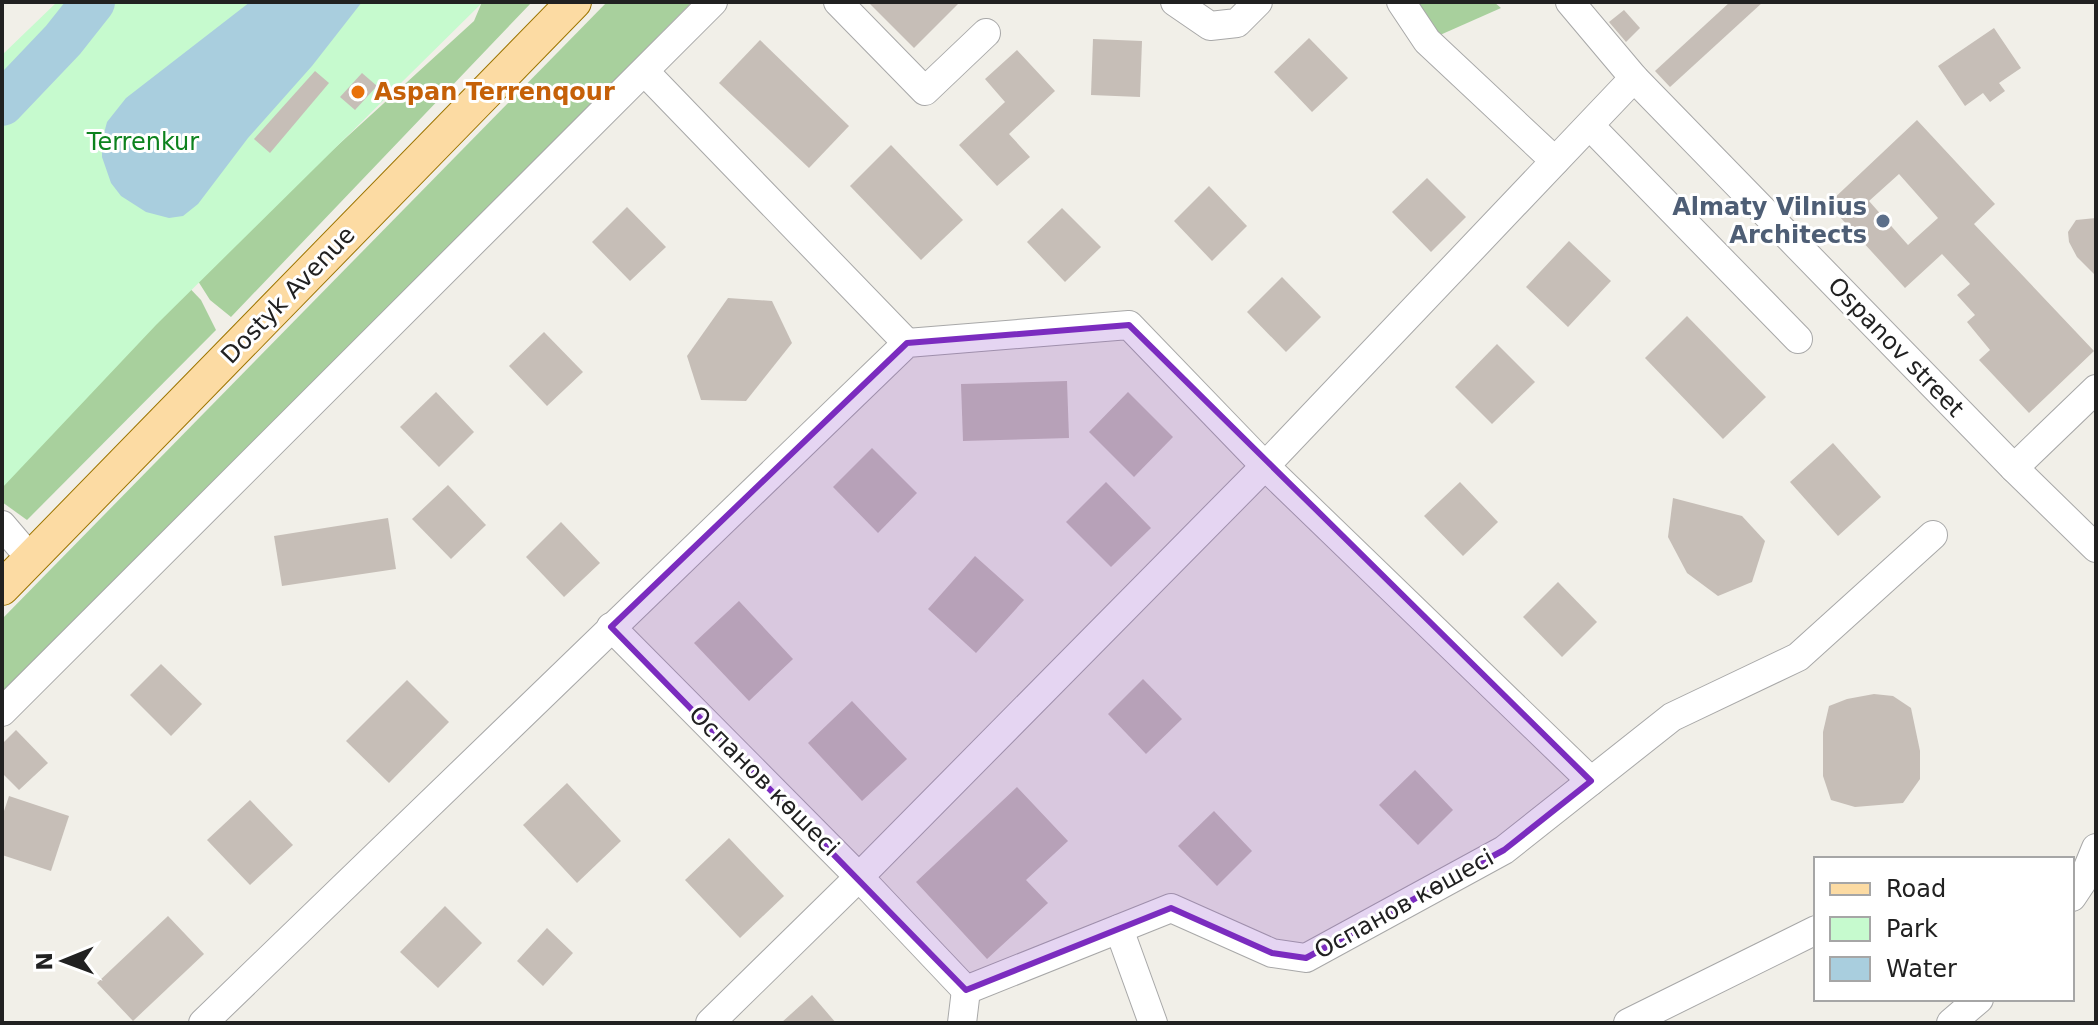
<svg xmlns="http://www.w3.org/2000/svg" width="2098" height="1025" viewBox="0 0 2098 1025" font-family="'DejaVu Sans',sans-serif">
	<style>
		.forest { fill: #a8d09d }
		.park { fill: #c6face }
		.water { fill: #a9cede }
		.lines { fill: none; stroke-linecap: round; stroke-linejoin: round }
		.river { stroke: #a9cede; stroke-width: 44 }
		.building { fill: #c6beb7; fill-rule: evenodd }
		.minor-casing { stroke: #a8a8a8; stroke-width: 30 }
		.major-casing { stroke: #9d7501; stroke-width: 36 }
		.minor { stroke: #fff; stroke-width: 28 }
		.major { stroke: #fcdba3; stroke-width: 34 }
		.marked { fill: #7b2cbf; fill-opacity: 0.2; stroke: #7b2cbf; stroke-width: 6; stroke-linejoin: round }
		.food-dot { fill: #e8710a; stroke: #fff; stroke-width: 3 }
		.service-dot { fill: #5c6f8a; stroke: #fff; stroke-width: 3 }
		.labels { text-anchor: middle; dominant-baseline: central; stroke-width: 6; stroke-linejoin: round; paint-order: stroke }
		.food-label { font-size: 24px; font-weight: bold; fill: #c56008; stroke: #fff; text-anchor: start }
		.park-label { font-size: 24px; fill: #0c821e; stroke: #fff }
		.service-label { font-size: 24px; font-weight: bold; fill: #4e5e75; stroke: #fff; text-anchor: end }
		.street-label { font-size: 24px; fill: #212121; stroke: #fff }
	</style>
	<rect width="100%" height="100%" fill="#f1efe8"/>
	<g class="forest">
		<polygon points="482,2 532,2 231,317 210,300 191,270 258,218 474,21"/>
		<polygon points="607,2 692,2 2,698 2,619"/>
		<polygon points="1406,2 1494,2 1501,8 1440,35"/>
		<polygon points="179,277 201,300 216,330 27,520 2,502 2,461"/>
	</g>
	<polygon class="park" points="57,2 483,2 156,325 2,488 2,55"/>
	<polygon class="water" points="250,2 362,2 312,66 248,138 198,204 183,216 169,218 146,212 121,196 111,183 102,157 102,141 107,122 126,98"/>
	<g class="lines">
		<polyline class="river" points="2,104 63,40 93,2"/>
	</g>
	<g class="building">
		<polygon points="868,2 960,2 914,48"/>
		<polygon points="1730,2 1763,2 1670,87 1655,71"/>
		<polygon points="1624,10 1640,28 1626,42 1609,22"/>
		<polygon points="1994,28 2021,68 1999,83 2005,91 1990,102 1983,93 1965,106 1938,66"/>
		<polygon points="1309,38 1348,78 1312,112 1274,72"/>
		<polygon points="1093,39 1142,41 1140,97 1091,95"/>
		<polygon points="760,40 849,126 809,168 719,83"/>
		<polygon points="1017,50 1055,91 1009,134 1030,157 997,186 959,145 1005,102 985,79"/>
		<polygon points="315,71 329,83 270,153 254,139"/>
		<polygon points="362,73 377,86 355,110 340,97"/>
		<path d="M 1917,120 L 1995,204 L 1974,224 L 2094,351 L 2029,413 L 1979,360 L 1990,350 L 1967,322 L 1975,315 L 1957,295 L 1970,284 L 1942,254 L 1905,288 L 1828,204 ZM 1899,174 L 1938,218 L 1908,245 L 1869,201 Z"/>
		<polygon points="891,145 963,220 921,260 850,186"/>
		<polygon points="1427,178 1466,217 1431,252 1392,212"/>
		<polygon points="1209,186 1247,226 1212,261 1174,221"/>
		<polygon points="627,207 666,247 630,281 592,242"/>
		<polygon points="1062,208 1101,247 1065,282 1027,242"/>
		<polygon points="2096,218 2096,276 2077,257 2069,242 2068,232 2076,220"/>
		<polygon points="1569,241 1611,281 1568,327 1526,287"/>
		<polygon points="1282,277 1321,317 1286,352 1247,312"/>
		<polygon points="728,298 772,301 792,343 746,401 701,400 687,356"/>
		<polygon points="1687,316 1766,397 1723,439 1645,358"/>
		<polygon points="544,332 583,372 547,406 509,366"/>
		<polygon points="1497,344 1535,382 1492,424 1455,387"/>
		<polygon points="1067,381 1069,438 963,441 961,384"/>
		<polygon points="436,392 474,432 439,467 400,427"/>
		<polygon points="1128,392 1173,437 1134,477 1089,432"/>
		<polygon points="1833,443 1881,497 1838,536 1790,482"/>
		<polygon points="872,448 917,493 878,533 833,487"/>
		<polygon points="1106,482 1151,528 1111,567 1066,522"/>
		<polygon points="1460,482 1498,522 1463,556 1424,516"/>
		<polygon points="448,485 486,525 451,559 412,519"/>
		<polygon points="1673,498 1742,516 1765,541 1752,582 1718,596 1687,573 1668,537"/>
		<polygon points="388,518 396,569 282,586 274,536"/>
		<polygon points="561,522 600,563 564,597 526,557"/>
		<polygon points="975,556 1024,600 976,653 928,609"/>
		<polygon points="1558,582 1597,622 1562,657 1523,617"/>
		<polygon points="739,601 793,659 749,701 694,643"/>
		<polygon points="161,664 202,704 171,736 130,695"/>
		<polygon points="1143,679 1182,719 1146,754 1108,714"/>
		<polygon points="407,680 449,722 389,783 346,741"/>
		<polygon points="1874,694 1893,696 1911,708 1920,751 1920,779 1903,803 1855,807 1831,800 1823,776 1823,732 1829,706 1847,699"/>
		<polygon points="852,701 907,759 862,801 808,743"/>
		<polygon points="16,730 48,763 19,790 2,773 2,744"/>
		<polygon points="1415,770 1453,810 1418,845 1379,805"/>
		<polygon points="567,783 621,841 577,883 523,825"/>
		<polygon points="1017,787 1068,841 1026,880 1048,903 987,959 916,882"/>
		<polygon points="9,796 69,816 51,871 2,855 2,817"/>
		<polygon points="250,800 293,845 250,885 207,840"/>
		<polygon points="1214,811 1252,851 1217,886 1178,846"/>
		<polygon points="729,838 784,896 740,938 685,880"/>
		<polygon points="445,906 482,943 438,988 400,952"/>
		<polygon points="168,916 204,954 133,1021 97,983"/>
		<polygon points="547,928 573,953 543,986 517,961"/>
		<polygon points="812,995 836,1023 781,1023"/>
	</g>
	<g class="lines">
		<defs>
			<g id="minor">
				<polyline points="838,2 925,91 986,33"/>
				<polyline points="1175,2 1210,26 1237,23 1258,2"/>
				<polyline points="1401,2 1427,41 1555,161"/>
				<polyline points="1570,2 1634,78 2014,468 2096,548"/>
				<polyline points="645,72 907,343"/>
				<polyline points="1591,127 1798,339"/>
				<polyline points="2014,468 2096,389"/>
				<polyline points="2,525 31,559"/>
				<polyline points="611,627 859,877 966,990 1171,908 1272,953 1306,958 1504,850 1672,717 1798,657 1933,535"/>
				<polyline points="2,712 713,2"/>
				<polyline points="2072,897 2082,882 2096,848"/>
				<polyline points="1119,929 1153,1023"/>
				<polyline points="203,1023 907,343 1129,325 1265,466 1591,781"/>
				<polyline points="710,1023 859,877 1265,466 1634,78"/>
				<polyline points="962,1023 966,990"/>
				<polyline points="1628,1023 1816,930"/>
				<polyline points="1951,1023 1979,999"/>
			</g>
			<polyline id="major" points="2,588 574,2"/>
		</defs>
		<use href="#minor" class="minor-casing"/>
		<use href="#major" class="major-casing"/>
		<use href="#minor" class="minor"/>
		<use href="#major" class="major"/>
	</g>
	<path class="marked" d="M 1129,325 L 1591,781 L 1504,850 L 1306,958 L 1272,953 L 1171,908 L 966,990 L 611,627 L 907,343 Z"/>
	<circle class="food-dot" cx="358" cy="92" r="8"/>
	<circle class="service-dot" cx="1883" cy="221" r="8"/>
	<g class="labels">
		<g class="food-label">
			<text x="374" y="92">Aspan Terrenqour</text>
		</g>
		<g class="park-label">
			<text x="143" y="142">Terrenkur</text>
		</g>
		<g class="service-label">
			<text x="1867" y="207">Almaty Vilnius<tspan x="1867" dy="28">Architects</tspan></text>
		</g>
		<g class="street-label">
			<text transform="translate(288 295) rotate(-46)">Dostyk Avenue</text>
			<text transform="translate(1896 347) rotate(46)">Ospanov street</text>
			<text transform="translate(764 781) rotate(45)">Оспанов көшесі</text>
			<text transform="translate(1404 904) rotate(-29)">Оспанов көшесі</text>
		</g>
	</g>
	<rect width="2098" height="1025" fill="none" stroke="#212121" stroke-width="8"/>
	<rect x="1814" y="857" width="260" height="144" fill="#ffffff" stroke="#a6a6a6" stroke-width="2"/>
	<rect x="1830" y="883" width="40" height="12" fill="#fcdba3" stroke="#a6a6a6" stroke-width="2"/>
	<text x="1886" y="897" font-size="24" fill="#212121">Road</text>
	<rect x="1830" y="917" width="40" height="24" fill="#c6face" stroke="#a6a6a6" stroke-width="2"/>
	<text x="1886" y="937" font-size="24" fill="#212121">Park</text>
	<rect x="1830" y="957" width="40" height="24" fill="#a9cede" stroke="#a6a6a6" stroke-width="2"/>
	<text x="1886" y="977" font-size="24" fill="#212121">Water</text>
	<g transform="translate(64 961) rotate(269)" stroke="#ffffff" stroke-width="6" paint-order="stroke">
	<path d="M0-6L14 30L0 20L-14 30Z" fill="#212121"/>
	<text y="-12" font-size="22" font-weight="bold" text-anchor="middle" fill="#212121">N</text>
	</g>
</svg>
